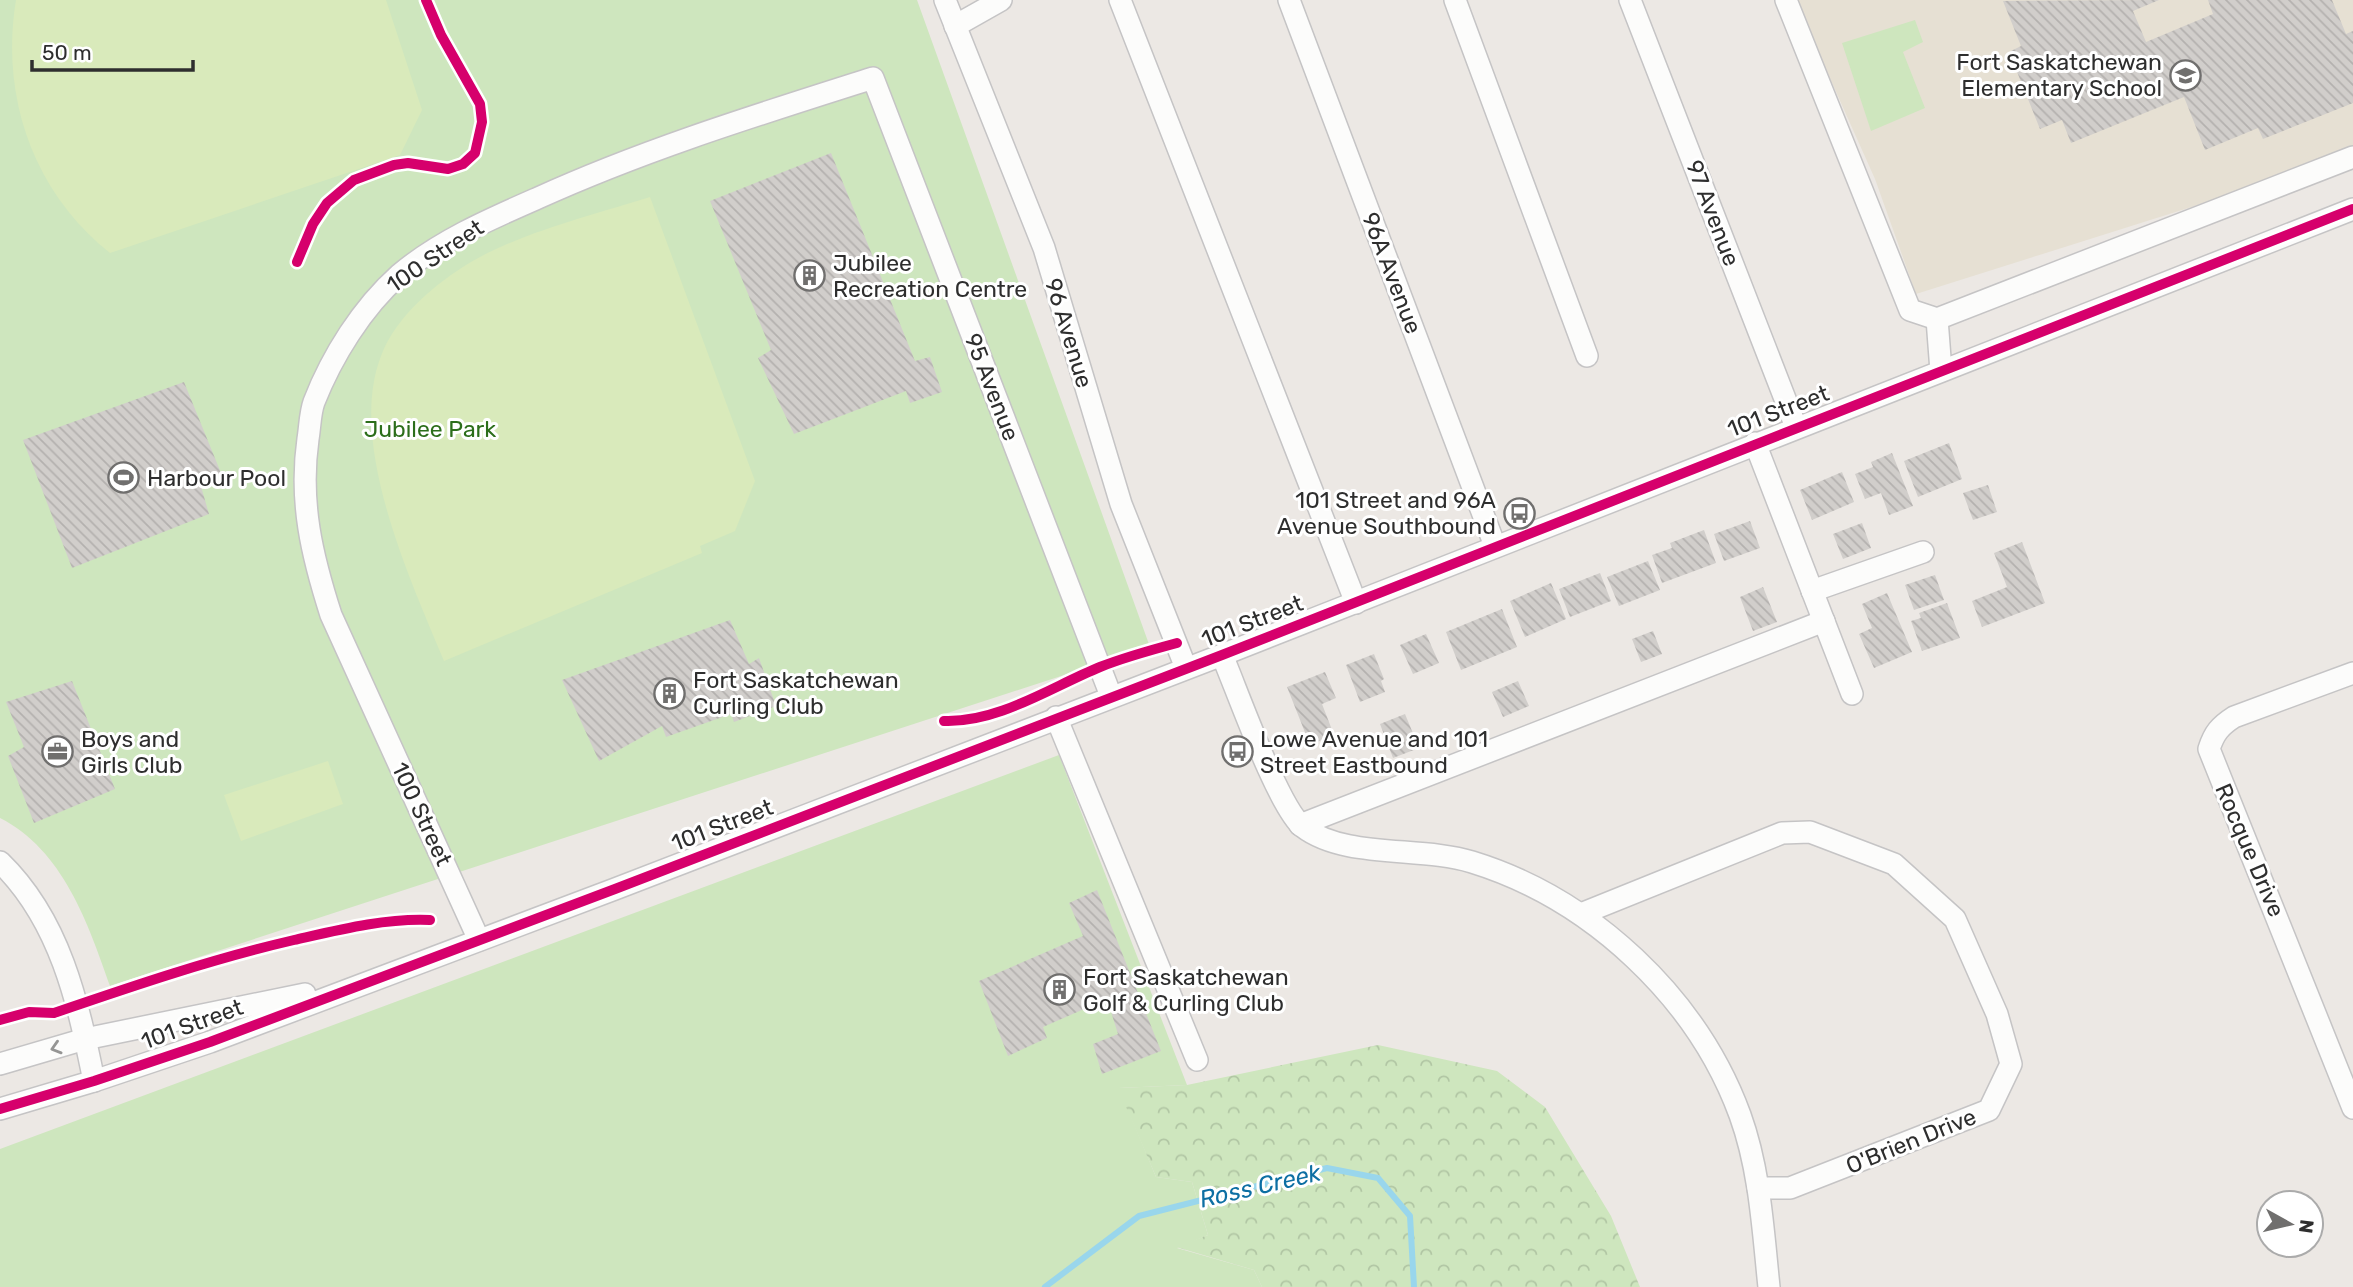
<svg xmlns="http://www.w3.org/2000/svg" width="2353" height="1287" viewBox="0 0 2353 1287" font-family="Rubik,sans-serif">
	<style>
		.education { fill: #e6e0d3 }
		.grass { fill: #cee6be }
		.forest { fill: url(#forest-crowns) }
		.pitch { fill: #d9eabb }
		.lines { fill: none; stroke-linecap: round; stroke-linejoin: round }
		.stream { stroke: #99d6ec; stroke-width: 6 }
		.building { fill: url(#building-back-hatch) }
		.minor-casing { stroke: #c5c4c5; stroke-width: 24 }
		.minor { stroke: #fcfcfb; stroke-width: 21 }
		.cycleway-casing { stroke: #fff; stroke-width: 15 }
		.cycleway { stroke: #d6006c; stroke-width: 10 }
		.oneway { stroke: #959594 }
		.labels { text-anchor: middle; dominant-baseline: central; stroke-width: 6; stroke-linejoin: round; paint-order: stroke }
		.poi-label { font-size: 23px; fill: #2e2e2e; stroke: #fff; text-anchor: start }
		.street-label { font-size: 23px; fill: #2e2e2e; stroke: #fff }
		.park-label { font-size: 23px; fill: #2c6e1b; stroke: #fff }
		.water-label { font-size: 24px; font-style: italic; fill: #0d6fa3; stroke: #fff }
	</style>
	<defs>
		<pattern id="forest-crowns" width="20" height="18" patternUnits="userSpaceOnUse" patternTransform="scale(1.75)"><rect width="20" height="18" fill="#cee6be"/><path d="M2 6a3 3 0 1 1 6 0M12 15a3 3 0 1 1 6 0" fill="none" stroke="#b1c6a4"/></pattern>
		<pattern id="building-back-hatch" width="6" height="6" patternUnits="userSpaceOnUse" patternTransform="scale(1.75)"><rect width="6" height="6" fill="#d1cecb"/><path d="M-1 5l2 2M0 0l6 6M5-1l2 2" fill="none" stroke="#b4b1af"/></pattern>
	</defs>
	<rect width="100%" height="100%" fill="#ece8e4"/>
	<polygon class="education" points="1795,0 2353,0 2353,156 1916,294 1875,179"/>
	<g class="grass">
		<path d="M 0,0 L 917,0 L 1150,647 L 110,986 C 88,923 63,850 0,818 Z"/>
		<polygon points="1915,20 1923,42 1903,52 1925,108 1871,131 1842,43"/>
		<polygon points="1059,755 1187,1085 1119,1088 1156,1177 1192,1182 1208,1235 1177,1248 1254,1270 1262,1287 0,1287 0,1149"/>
	</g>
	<polygon class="forest" points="1378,1045 1497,1071 1545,1107 1611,1216 1640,1287 1262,1287 1254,1270 1176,1247 1208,1235 1192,1182 1156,1177 1118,1088 1187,1085"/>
	<g class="pitch">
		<path d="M 16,0 L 386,0 L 422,110 L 400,155 L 110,253 C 33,192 0,96 16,0 Z"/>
		<path d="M 650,197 L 755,481 L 735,531 L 700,546 L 702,553 L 444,661 C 410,579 347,443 381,356 C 396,316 436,283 471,262 C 520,233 596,214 650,197 Z"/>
		<polygon points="328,761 343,804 241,841 224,795"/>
	</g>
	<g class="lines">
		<polyline class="stream" points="1045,1287 1139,1216 1327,1168 1378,1178 1410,1216 1414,1287"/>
	</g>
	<g class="building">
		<polygon points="2159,0 2133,11 2146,42 2213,14 2208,0 2332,0 2346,34 2353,31 2353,103 2263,139 2258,128 2205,150 2184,97 2071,143 2062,120 2040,129 2009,52 2021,46 2003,1"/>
		<polygon points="831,153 915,361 930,357 942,392 910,403 906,391 794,434 758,358 771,350 710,201"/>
		<polygon points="184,382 221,473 200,483 209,514 72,568 23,440"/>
		<polygon points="1949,443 1962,479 1918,497 1904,461"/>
		<polygon points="1892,453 1913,506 1889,515 1881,493 1865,499 1855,474 1873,467 1871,462"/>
		<polygon points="1842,472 1854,502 1812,520 1800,490"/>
		<polygon points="1988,485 1997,512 1973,520 1963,493"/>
		<polygon points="1750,521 1760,548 1724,561 1714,534"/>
		<polygon points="1862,523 1871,548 1843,559 1833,534"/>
		<polygon points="1704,530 1716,563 1662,583 1652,555 1672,548 1670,543"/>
		<polygon points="2022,542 2045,603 1982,627 1972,601 2007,587 1994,553"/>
		<polygon points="1648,561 1660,590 1619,606 1607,577"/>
		<polygon points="1600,573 1611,601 1570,617 1559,589"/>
		<polygon points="1935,575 1944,600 1914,610 1905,585"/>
		<polygon points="1551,583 1566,619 1525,637 1510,601"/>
		<polygon points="1763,587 1777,622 1753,631 1740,597"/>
		<polygon points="1887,593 1912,652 1874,668 1859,634 1872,628 1862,604"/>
		<polygon points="1947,603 1960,638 1922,651 1911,621 1921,618 1919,613"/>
		<polygon points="1502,609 1517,647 1461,670 1446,632"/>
		<polygon points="730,620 749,664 759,658 776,706 734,722 731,714 666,737 662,726 599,761 562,680"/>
		<polygon points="1653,631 1662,654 1641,662 1632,639"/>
		<polygon points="1426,634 1439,663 1413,674 1400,645"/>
		<polygon points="1374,654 1384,679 1381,681 1385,692 1360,702 1346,665"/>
		<polygon points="1325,672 1336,698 1322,704 1334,735 1310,745 1287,687"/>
		<polygon points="72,681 115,789 34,823 8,756 24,747 6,702"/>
		<polygon points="1518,681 1529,706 1503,717 1492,692"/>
		<polygon points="1405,714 1419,748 1393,758 1380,724"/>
		<polygon points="1097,890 1161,1051 1102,1074 1093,1044 1118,1034 1107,999 1043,1027 1047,1038 1008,1056 979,981 1083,936 1069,903"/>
	</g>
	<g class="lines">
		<defs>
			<g id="minor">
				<polyline points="945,0 1044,248 1121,504 1186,668"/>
				<polyline points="1120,0 1356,603"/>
				<polyline points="1289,0 1495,546"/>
				<polyline points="1455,0 1587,356"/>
				<polyline points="1630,0 1796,427"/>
				<polyline points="1786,0 1910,310 1937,319"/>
				<polyline points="955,26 1001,0"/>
				<polyline points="1941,371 1937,319 2353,157"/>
				<polyline points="1755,443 1852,694"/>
				<polyline points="1812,591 1923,552"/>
				<path d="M 1222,655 C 1237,690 1278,807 1303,827 C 1345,859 1421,846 1472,862 C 1592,899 1697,998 1740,1115 C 1760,1170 1763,1230 1769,1287"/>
				<path d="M 2353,673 L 2234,717 C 2220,726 2214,733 2209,749 L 2353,1108"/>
				<polyline points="1056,717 1197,1060"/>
				<polyline points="1300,825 1824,621"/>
				<path d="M 0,862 C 60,920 78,1002 94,1081"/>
				<polyline points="1581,914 1782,833 1810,832 1894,864 1955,919 1997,1014 2011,1064 1989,1110 1790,1188 1758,1188"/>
				<path d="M 479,940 L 331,615 C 312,556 299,502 308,439 C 310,427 310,413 314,402 C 332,356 362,308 399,275 C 439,241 490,219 538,198 C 646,149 760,114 873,78 L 1111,696"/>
				<polyline points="0,1064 85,1039 305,994"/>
				<polyline points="0,1109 94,1081 210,1042 615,889 1222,655 2353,209"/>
			</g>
		</defs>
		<use href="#minor" class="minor-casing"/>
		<use href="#minor" class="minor"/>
		<defs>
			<g id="cycleway">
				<polyline points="297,262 313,224 327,203 354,180 394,165 408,163 448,169 463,164 475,153 482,122 480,104 441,35 426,0"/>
				<path d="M 944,721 C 998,723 1051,687 1100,667 C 1125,657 1151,650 1177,643"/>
				<path d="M 0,1020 L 29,1012 L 54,1013 C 133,986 212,959 294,940 C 338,930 385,918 430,920"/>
				<polyline points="0,1109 94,1081 210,1042 615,889 1222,655 2353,209"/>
			</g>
		</defs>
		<use href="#cycleway" class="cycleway-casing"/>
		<use href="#cycleway" class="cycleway"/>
	</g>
	<defs><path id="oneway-chevron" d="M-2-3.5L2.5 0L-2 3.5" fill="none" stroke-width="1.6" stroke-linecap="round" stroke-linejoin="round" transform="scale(1.75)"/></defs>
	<use class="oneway" href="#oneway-chevron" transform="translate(56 1048) rotate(163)"/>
	<defs>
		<symbol id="school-ring" viewBox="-11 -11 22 22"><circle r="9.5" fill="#fff" stroke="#706f6e" stroke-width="1.5"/><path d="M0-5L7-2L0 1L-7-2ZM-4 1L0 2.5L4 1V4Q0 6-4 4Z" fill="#706f6e"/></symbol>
		<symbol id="building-ring" viewBox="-11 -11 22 22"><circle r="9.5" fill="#fff" stroke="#706f6e" stroke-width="1.5"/><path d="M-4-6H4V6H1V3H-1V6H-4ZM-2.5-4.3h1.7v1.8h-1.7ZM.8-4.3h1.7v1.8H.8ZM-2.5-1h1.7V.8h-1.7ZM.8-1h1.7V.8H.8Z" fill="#706f6e"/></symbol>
		<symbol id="stadium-ring" viewBox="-11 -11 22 22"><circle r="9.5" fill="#fff" stroke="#706f6e" stroke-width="1.5"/><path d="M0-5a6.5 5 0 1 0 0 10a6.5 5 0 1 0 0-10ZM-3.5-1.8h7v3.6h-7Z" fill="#706f6e"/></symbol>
		<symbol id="bus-ring" viewBox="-11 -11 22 22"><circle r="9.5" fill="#fff" stroke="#706f6e" stroke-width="1.5"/><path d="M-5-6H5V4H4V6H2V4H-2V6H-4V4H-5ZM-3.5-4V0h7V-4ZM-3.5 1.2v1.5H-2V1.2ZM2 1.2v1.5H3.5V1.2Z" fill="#706f6e"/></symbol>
		<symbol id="office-ring" viewBox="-11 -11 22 22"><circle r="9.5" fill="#fff" stroke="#706f6e" stroke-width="1.5"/><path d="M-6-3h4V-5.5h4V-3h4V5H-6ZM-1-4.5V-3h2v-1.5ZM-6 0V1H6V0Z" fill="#706f6e"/></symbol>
	</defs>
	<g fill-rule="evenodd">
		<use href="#school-ring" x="2168" y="58" width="35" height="35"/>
		<use href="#building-ring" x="792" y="258" width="35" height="35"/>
		<use href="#stadium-ring" x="106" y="460" width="35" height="35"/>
		<use href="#bus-ring" x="1502" y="496" width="35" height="35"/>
		<use href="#building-ring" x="652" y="676" width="35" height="35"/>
		<use href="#office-ring" x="40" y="734" width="35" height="35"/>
		<use href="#bus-ring" x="1220" y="734" width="35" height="35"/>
		<use href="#building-ring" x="1042" y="972" width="35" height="35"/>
	</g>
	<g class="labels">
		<g class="poi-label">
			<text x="2162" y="62" text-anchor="end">Fort Saskatchewan<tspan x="2162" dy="26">Elementary School</tspan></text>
			<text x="833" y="263">Jubilee<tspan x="833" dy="26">Recreation Centre</tspan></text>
			<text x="147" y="478">Harbour Pool</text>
			<text x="1496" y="500" text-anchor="end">101 Street and 96A<tspan x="1496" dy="26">Avenue Southbound</tspan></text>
			<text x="693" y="680">Fort Saskatchewan<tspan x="693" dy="26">Curling Club</tspan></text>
			<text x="81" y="739">Boys and<tspan x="81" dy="26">Girls Club</tspan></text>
			<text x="1260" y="739">Lowe Avenue and 101<tspan x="1260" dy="26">Street Eastbound</tspan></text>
			<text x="1083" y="977">Fort Saskatchewan<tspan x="1083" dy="26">Golf &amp; Curling Club</tspan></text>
		</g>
		<g class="street-label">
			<text transform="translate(1713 213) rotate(69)">97 Avenue</text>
			<text transform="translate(435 256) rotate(-34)">100 Street</text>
			<text transform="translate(1392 273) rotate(69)">96A Avenue</text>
			<text transform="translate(1069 333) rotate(73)">96 Avenue</text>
			<text transform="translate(992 387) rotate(69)">95 Avenue</text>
			<text transform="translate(1778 411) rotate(-21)">101 Street</text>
			<text transform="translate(1252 621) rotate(-21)">101 Street</text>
			<text transform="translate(422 814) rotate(65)">100 Street</text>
			<text transform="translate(722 825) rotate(-21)">101 Street</text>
			<text transform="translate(2250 850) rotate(67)">Rocque Drive</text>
			<text transform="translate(192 1024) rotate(-20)">101 Street</text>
			<text transform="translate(1911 1141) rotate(-22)">O'Brien Drive</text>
		</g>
		<g class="park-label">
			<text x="430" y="429">Jubilee Park</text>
		</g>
		<g class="water-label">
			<text transform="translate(1260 1186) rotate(-13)">Ross Creek</text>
		</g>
	</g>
	<g transform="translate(2290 1224) rotate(98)"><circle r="33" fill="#ffffff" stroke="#ababab" stroke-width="2"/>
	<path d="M0-5L12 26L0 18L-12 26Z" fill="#706f6e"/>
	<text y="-10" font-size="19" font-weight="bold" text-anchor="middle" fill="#2e2e2e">N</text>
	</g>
	<path d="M32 60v10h161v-10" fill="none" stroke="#2e2e2e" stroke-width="3.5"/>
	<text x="42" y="60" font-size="21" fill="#2e2e2e" stroke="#ffffff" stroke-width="5" paint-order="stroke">50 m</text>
</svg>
